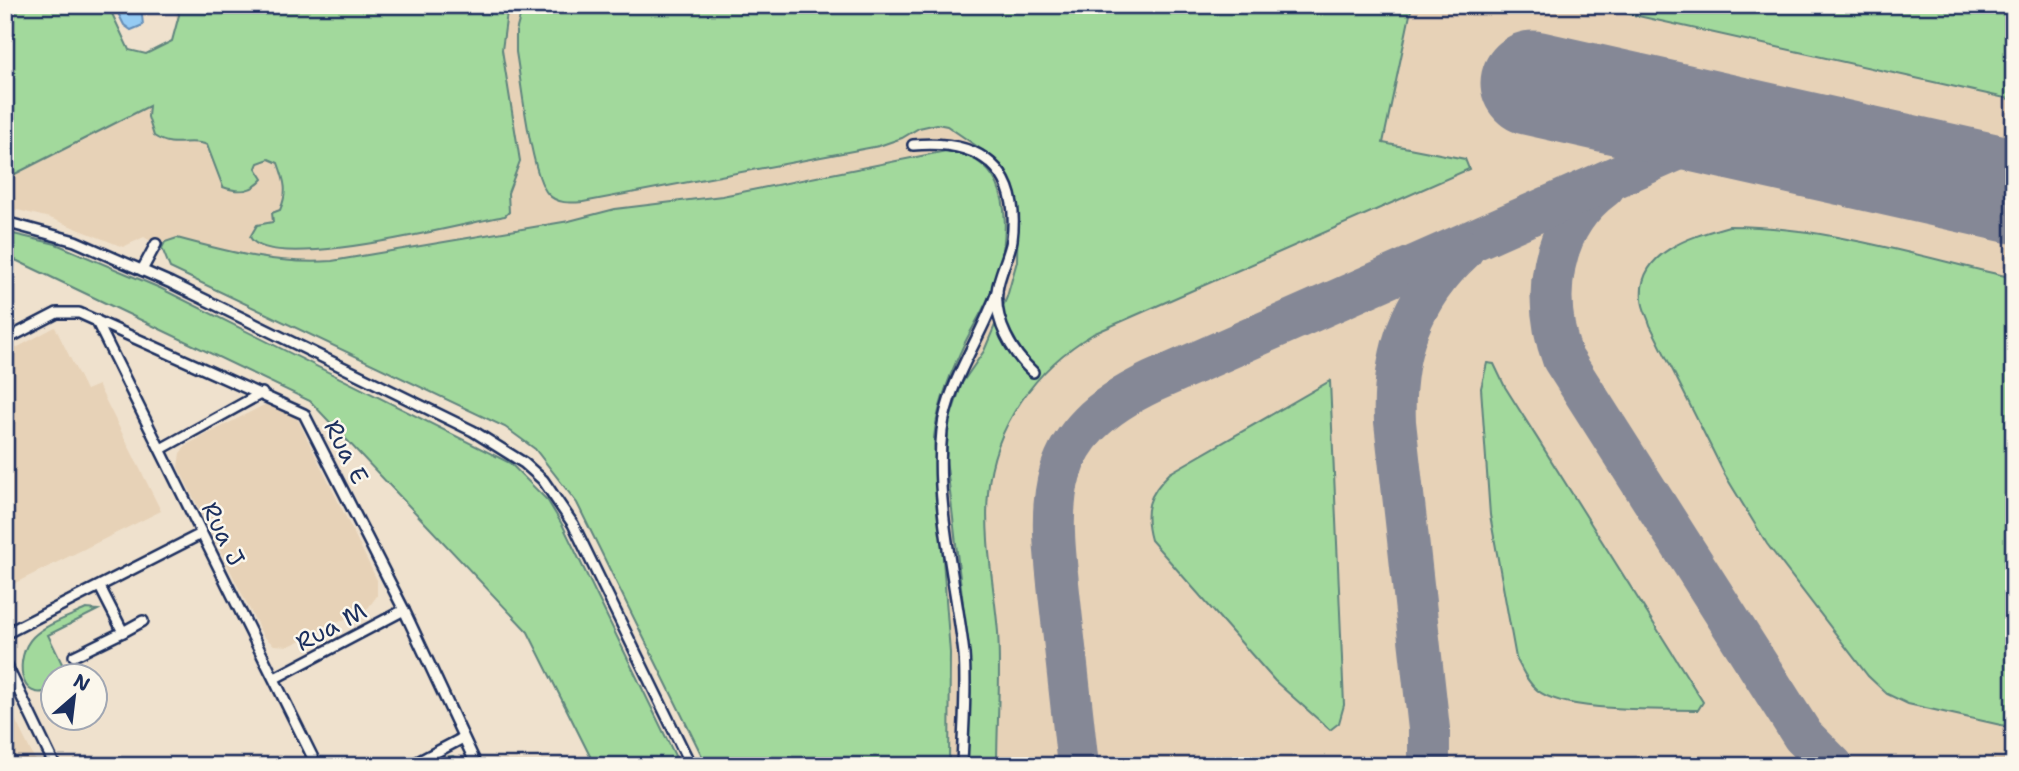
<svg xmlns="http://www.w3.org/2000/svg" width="2019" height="771" viewBox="0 0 2019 771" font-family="'Shantell Sans',sans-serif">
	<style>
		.built { fill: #e7d2b7 }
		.green { fill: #a2d99c; stroke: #5e847d; stroke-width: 2 }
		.water { fill: #95cbf3; stroke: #648db7; stroke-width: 2 }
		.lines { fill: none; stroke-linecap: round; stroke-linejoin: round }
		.taxiway { stroke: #858896; stroke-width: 42 }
		.runway { stroke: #858896; stroke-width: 105 }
		.lane-casing { stroke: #1b2f5e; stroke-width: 14 }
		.lane { stroke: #fbf7ec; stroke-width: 9 }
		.labels { text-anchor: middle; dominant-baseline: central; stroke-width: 5; stroke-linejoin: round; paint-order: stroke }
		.street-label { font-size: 24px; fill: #1b2f5e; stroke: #fbf7ec }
	</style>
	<rect width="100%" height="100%" fill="#efe1cd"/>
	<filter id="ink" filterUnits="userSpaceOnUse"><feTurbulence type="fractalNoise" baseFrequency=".0143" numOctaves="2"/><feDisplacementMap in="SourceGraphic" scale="14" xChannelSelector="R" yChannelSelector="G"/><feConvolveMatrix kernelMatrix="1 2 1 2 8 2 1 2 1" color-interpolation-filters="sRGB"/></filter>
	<g filter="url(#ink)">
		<g class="built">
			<polygon points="172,5 2014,5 2014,766 707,766 577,503 535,449 505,427 170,268 162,248 144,237 123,247 50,218 5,207 5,179 198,80"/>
			<polygon points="55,327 86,390 98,385 161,511 5,588 5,354"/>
			<polygon points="272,401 295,414 377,580 377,596 368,608 289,646 274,645 263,636 178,467 180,453 188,444"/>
			<polygon points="5,699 38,766 5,766"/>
		</g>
		<g class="green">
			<path d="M 5,5 L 108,5 L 129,50 L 146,54 L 172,41 L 179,15 L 176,5 L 508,5 L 502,50 L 520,161 L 508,193 L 509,212 L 505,216 C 465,223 270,275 250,237 L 257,225 L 273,222 L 272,213 L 280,210 C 288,192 285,182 278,163 L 269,159 L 258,163 L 256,168 L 263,179 C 252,192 239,193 223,187 L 207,145 C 189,137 175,150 154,136 L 148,117 L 149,106 L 5,179 Z"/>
			<path d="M 523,5 L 1412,5 L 1383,143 L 1465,159 L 1469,169 L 1093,334 C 1037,367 993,426 988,493 C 984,539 994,586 998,632 C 1001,676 997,722 997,766 L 966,766 L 970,664 L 946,458 L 949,422 L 962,383 L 984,351 L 1007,297 L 1017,261 L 1018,207 L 1006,171 L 994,158 L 947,126 L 937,124 L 919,128 L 902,138 L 879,146 L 583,202 C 570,203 557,204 548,194 C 531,176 521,80 516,52 L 516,32 Z"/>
			<polygon points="1589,5 2014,5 2014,100"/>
			<path d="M 946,151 C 956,154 968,155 977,161 C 1016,186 1007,252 992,289 C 984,311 970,330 961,351 C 948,379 937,408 934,438 L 950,653 L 949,766 L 707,766 L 577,503 L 535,449 L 505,427 L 170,268 L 162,248 L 165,242 L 177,238 C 229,252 278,265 332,261 L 569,221 L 615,209 L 722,196 Z"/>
			<path d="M 1729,226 C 1825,226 1921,257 2014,278 L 2014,728 L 1908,704 L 1887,694 L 1868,676 L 1767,544 L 1725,475 L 1650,325 C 1648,317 1642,308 1642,299 C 1637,251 1694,236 1729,226 Z"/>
			<polygon points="5,232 56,244 160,288 510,463 548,501 563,526 680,766 595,766 528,632 310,401 5,255"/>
			<path d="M 1487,363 L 1494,364 L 1505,387 L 1703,702 L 1698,710 C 1661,709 1564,713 1537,690 C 1527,682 1522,669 1516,658 L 1490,515 L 1481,388 Z"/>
			<path d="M 1330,381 L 1344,705 L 1339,723 L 1330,730 L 1275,681 L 1151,540 C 1143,511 1148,494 1170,473 Z"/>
			<path d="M 86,609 L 98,610 L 48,635 L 68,676 L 52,676 L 52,689 C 18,706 14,656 33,637 C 46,624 69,617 86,609 Z"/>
			<polygon points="453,756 469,766 425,766 440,758"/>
		</g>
		<polygon class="water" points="114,5 141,5 143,25 131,30 124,25"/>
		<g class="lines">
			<g class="taxiway">
				<path d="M 1604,187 C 1549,227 1541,299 1563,359 L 1803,736 L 1833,766"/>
				<path d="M 1078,766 C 1072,714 1067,663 1061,611 C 1049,502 1038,436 1152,382 L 1695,142 L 1742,136 L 1896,165"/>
				<path d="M 1429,766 L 1429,729 L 1395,422 C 1392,353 1411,298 1463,250"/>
			</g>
			<polyline class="runway" points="1533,83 2014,191"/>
			<defs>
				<g id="lane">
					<path d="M 913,145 C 980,139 1021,168 1012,240 C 1009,257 999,274 997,291 C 994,321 1012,353 1033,372"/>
					<polyline points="5,222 75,241 171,283 473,431 524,463 543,480 573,524 691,766"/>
					<polyline points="142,270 156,244"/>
					<polyline points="96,320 317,766"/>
					<polyline points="5,340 57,313 79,313 304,414 404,610 477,766"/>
					<polyline points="161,449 262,393"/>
					<polyline points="100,587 123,632 143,621"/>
					<polyline points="5,634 201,534"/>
					<polyline points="74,656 123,632"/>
					<polyline points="5,662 55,766"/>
					<polyline points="275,678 404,610"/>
					<polyline points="410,766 463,738"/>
					<path d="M 962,766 C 963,729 967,690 964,654 C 956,583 934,501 942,431 C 948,381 981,339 997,292"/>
				</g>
			</defs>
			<use href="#lane" class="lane-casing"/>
			<use href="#lane" class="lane"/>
		</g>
	</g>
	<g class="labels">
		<g class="street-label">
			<text transform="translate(346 452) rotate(63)">Rua E</text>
			<text transform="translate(223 534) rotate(64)">Rua J</text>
			<text transform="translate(331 627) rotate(-28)">Rua M</text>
		</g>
	</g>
	<rect width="2019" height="771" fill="none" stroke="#fbf7ec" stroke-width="28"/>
	<rect x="14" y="14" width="1991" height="743" fill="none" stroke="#1b2f5e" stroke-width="2.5" filter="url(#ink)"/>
	<g transform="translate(74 697) rotate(28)"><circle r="33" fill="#fbf7ec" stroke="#a1a7b3" stroke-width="2"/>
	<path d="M0-5L12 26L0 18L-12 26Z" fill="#1b2f5e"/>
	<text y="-10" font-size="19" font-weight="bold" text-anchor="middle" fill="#1b2f5e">N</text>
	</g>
</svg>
